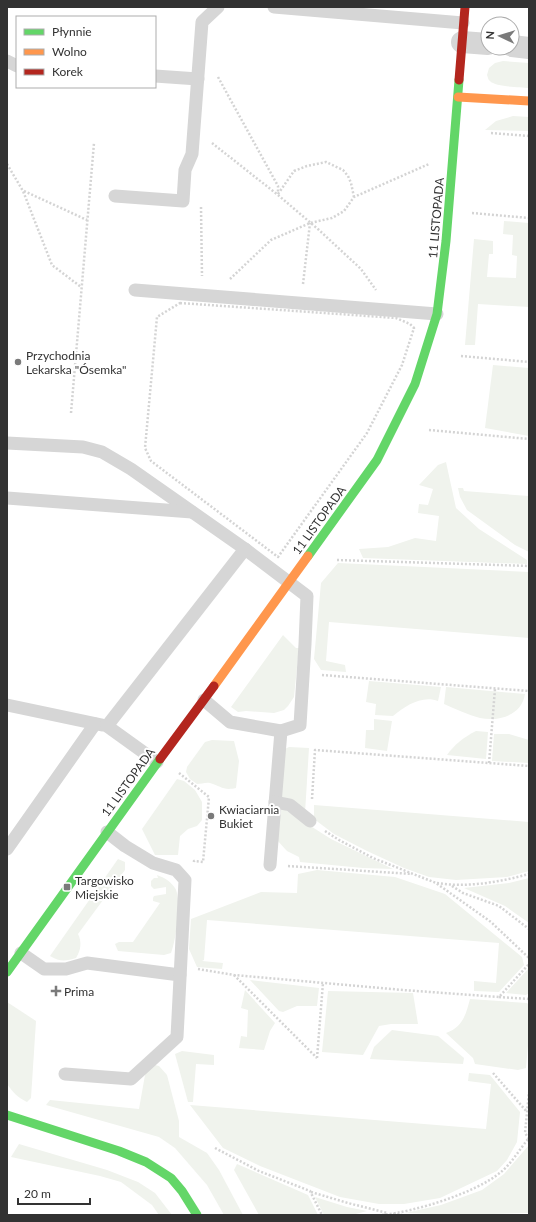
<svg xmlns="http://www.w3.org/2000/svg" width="536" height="1222" viewBox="0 0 536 1222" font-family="Lato,sans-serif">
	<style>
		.green { fill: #f0f3ed }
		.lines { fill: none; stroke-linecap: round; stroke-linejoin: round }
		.path { stroke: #d4d4d4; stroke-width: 2.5; stroke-dasharray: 2 2; stroke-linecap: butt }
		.lane { stroke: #d6d6d6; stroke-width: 13 }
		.street { stroke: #d6d6d6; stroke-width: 22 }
		.fast { stroke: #63d668; stroke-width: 9 }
		.slow { stroke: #ff974d; stroke-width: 9 }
		.jam { stroke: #b3261e; stroke-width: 9 }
		.poi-dot { fill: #7a7a7a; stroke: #fff; stroke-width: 1.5 }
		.labels { text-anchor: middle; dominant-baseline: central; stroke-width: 4; stroke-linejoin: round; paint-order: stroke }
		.street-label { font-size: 12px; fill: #323232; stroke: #fff }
		.poi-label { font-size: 12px; fill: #323232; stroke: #fff; text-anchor: start }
	</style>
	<rect width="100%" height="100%" fill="#fff"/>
	<g class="green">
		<path d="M 503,61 L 529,63 L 529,88 C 520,87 495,87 490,81 C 488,80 488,77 487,75 L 489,68 L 495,63 Z"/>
		<polygon points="513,116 529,117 529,131 485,130 496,121"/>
		<polygon points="504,221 529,223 529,307 478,304 475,345 465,345 474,239 493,241 493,254 489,254 487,277 516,278 517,256 512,255 513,235 503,234"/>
		<polygon points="493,365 529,368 529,436 485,428"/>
		<polygon points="446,462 456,508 479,529 527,560 527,564 363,558 359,549 388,547 415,538 436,541 439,516 418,513 419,504 428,505 433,489 419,485 438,465"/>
		<polygon points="458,488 463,488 464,491 529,496 529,552 515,545 467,510 460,497"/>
		<polygon points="338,563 529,572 529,638 329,622 326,661 345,665 346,672 321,670 314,659 321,583"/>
		<polygon points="283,635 296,648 299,648 294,697 288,706 284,710 274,713 246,711 238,712 231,707"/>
		<path d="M 369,681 L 441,687 L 438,701 C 422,695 405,706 393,716 L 375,715 L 376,704 L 366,702 Z"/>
		<path d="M 446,687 L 525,694 C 522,715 499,722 480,718 C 468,715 456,709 444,704 Z"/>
		<polygon points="374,719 392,721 387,751 365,748 366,730 374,730"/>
		<path d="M 476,731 L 488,732 L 486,759 L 447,755 C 454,745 464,737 476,731 Z"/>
		<polygon points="494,734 509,734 529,740 529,763 492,761"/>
		<path d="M 212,740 L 234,741 L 239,761 L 236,788 C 223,791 221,786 210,783 C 206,782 201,784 197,784 L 190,779 L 186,772 L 187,767 L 205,742 Z"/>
		<polygon points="289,747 309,748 305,813 280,800 285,749"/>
		<polygon points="177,779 184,781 195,790 202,802 202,820 197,826 188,829 180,836 178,855 155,855 142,829"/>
		<polygon points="314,805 529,822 529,871 507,877 456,880 429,877 404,868 367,851 334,834 314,819"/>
		<polygon points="279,806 331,839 393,869 363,868 300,862 299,857 287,851 277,840"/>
		<path d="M 118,859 L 125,862 L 125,870 L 78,934 C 82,942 81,950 76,958 C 66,961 60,962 50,956 Z"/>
		<polygon points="317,870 395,877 445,894 522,957 524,965 499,992 474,991 474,981 496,983 499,943 207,920 204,960 202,961 223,963 222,969 197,967 189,949 191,919 261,892 297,893 298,874"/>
		<path d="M 157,875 C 165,878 170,881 175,888 C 182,898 176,941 171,953 L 164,955 L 118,951 L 115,944 L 119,942 L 133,942 L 160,903 L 153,901 L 153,898 L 154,896 L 166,894 L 166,887 L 154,889 L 151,886 L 151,881 L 154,878 L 158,878 Z"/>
		<polygon points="529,878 529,923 505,906 464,888 509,883"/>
		<polygon points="529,968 529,993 526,995 506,993"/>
		<polygon points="250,980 319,988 317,1006 297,1006 283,1012 279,1011"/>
		<polygon points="245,990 275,1023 270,1031 264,1050 239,1048 241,1036 247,1037 248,1010 241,1008"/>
		<polygon points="328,991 413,993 418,1024 391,1024 379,1026 363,1055 322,1052"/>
		<path d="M 470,999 L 527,1003 L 529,1005 L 529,1034 L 526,1068 L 518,1070 L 475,1064 L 473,1058 L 446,1033 C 463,1027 466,1014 470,999 Z"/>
		<path d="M 7,1002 L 36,1021 L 31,1098 L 27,1102 C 18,1098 12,1091 7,1084 Z"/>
		<polygon points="392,1030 438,1036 464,1058 463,1064 370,1059 374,1047"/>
		<polygon points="182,1051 214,1055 214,1065 196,1064 193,1102 188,1102 175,1054"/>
		<polygon points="155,1065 159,1066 167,1075 179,1121 179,1137 207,1153 219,1170 243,1215 224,1215 207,1185 175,1148 159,1137 46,1105 50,1100 139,1109 145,1075 149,1067"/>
		<polygon points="469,1073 490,1075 520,1112 517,1142 507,1160 497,1171 440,1198 404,1204 379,1204 340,1197 260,1166 223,1148 190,1105 486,1129 491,1084 468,1081"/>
		<polygon points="19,1144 107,1170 138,1182 155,1193 172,1215 159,1215 152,1205 121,1182 100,1176 11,1157"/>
		<polygon points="529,1145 529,1213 459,1215 405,1213 441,1205 482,1190 504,1174"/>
		<polygon points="237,1164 308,1195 318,1215 259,1215 234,1170"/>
		<polygon points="315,1197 347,1207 367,1211 352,1215 324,1215"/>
	</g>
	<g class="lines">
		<g class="path">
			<polyline points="218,77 278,186 278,194"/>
			<polyline points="491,133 529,136"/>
			<polyline points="212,143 278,195 319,230 361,269 376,290"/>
			<polyline points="7,164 23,191 52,265 81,287"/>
			<polyline points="24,191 87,220"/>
			<polyline points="278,194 294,171 307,166 326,162 343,170 348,176 351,183 354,197"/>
			<polyline points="201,207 202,276"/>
			<polyline points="472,213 529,218"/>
			<polyline points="230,279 271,240 310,223 332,218 344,211 354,197 429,164"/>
			<polyline points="303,284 310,223"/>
			<polygon points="180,303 396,318 410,324 414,328 402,365 367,433 278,557 151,461 145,448 157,317"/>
			<polyline points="461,356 529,362"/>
			<polyline points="71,413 94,143"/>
			<polyline points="429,430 529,439"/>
			<polyline points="337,560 529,566"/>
			<polyline points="322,675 529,691"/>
			<polyline points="489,763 495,689"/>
			<polyline points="179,773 209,797 203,862 194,861 194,862"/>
			<polyline points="312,799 315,750 529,766"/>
			<polyline points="325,831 339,840 373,858 436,883 491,922 529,958"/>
			<polyline points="288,866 412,874"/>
			<path d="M 437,883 C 466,888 500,882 529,874"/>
			<polyline points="452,886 463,893 499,906 529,929"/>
			<polyline points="198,969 234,975 403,990 499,997 529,964"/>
			<polyline points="234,975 317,1058"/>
			<polyline points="499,997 529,999"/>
			<polyline points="317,1058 323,983"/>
			<polyline points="493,1073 527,1112"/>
			<polyline points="529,1139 525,1133 529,1092"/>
			<polyline points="215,1148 259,1171 310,1191 322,1215"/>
			<polyline points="311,1192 348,1203 387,1213"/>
			<polyline points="393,1214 402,1215"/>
			<path d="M 382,1215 C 414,1212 476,1193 501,1172 C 511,1164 520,1149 528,1139"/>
		</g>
		<g class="lane">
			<polyline points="274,7 463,23"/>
			<polyline points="7,61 17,66"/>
			<polyline points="155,76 198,79"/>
			<polyline points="115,196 183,201 185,170 192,154 202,22 218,7"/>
			<polyline points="135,290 437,314"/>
			<polyline points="7,443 83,447 102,452 131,469 245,549 307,596 305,644 300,725 281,731"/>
			<polyline points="7,498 192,512"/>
			<polyline points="204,700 230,722 281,731 270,865"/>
			<polyline points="7,705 102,725"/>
			<polyline points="157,762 107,726 245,549"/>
			<polyline points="275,802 290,805 310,821"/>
			<polyline points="7,849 95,724"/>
			<polyline points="21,953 44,969 66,969 87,963 180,975"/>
			<polyline points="65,1074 131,1079 177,1037 185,880 176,870 153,863 125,846 107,832"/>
		</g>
		<g class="street">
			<polyline points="462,42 488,44"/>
			<polyline points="512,46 529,48"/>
		</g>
		<g class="fast">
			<polyline points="308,556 377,460 415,384 437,314 446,241 459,80"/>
			<polyline points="7,972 160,759"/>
			<polyline points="7,1115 119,1151 146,1162 171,1178 182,1191 197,1215"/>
		</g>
		<g class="slow">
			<polyline points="458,97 529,101"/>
			<polyline points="214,686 308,556"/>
		</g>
		<g class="jam">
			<polyline points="459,80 465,7"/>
			<polyline points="160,759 214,686"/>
		</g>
	</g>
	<g class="poi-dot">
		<circle cx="18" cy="362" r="4"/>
		<circle cx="211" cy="816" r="4"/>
		<rect x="63" y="883" width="8" height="8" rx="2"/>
		<path d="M54 985h4v4h4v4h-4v4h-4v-4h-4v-4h4z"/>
	</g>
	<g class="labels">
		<g class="street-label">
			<text transform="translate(436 218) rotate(-85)">11 LISTOPADA</text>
			<text transform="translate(319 520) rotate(-54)">11 LISTOPADA</text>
			<text transform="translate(128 782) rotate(-54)">11 LISTOPADA</text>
		</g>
		<g class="poi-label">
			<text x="26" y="355">Przychodnia<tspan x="26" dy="14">Lekarska "Ósemka"</tspan></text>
			<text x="219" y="809">Kwiaciarnia<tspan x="219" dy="14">Bukiet</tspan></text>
			<text x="75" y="880">Targowisko<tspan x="75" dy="14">Miejskie</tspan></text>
			<text x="64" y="991">Prima</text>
		</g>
	</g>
	<rect width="536" height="1222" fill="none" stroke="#323232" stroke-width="16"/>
	<rect x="16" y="16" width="140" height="72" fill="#ffffff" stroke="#adadad"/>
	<rect x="24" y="29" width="20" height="6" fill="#63d668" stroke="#adadad"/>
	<text x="52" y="36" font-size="12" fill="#323232">Płynnie</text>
	<rect x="24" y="49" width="20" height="6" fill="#ff974d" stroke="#adadad"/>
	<text x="52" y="56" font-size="12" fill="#323232">Wolno</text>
	<rect x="24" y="69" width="20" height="6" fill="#b3261e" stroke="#adadad"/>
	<text x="52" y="76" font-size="12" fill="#323232">Korek</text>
	<g transform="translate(500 36) rotate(274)"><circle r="19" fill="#ffffff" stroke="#adadad"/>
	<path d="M0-3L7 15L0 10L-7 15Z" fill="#7a7a7a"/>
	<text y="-6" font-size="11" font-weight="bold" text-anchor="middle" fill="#323232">N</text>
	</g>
	<path d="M18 1198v6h72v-6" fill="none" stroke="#323232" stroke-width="2"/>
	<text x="24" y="1198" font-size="12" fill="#323232" stroke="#ffffff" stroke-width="3" paint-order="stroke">20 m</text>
</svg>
